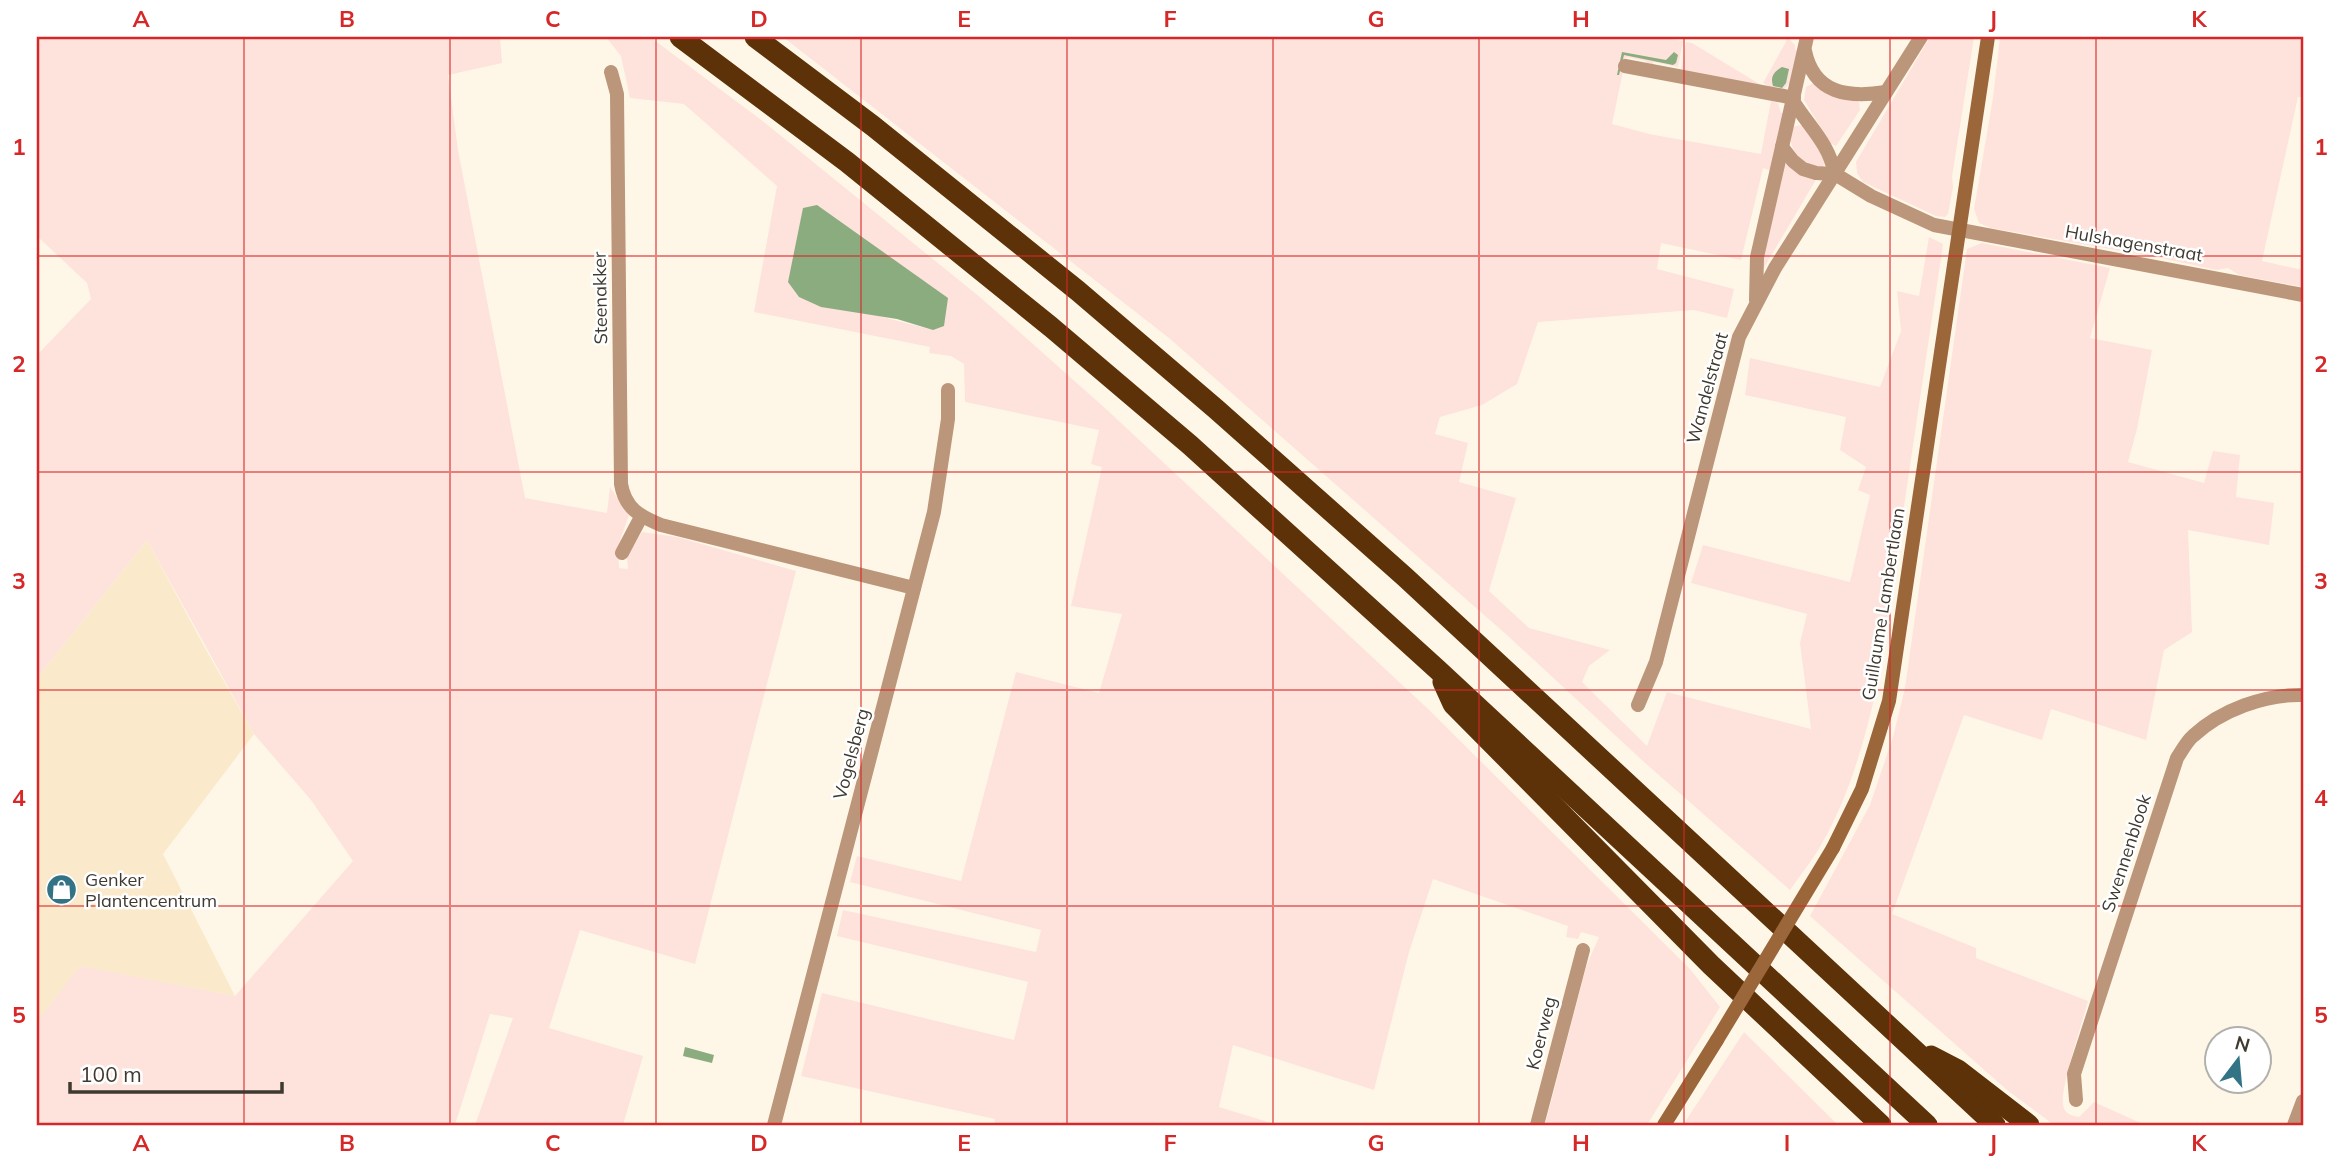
<svg xmlns="http://www.w3.org/2000/svg" width="2340" height="1162" viewBox="0 0 2340 1162" font-family="Mulish,sans-serif">
	<style>
		.built { fill: #faeacb }
		.green { fill: #fee2dc; fill-rule: evenodd }
		.water { fill: #8aac7f }
		.lines { fill: none; stroke-linecap: round; stroke-linejoin: round }
		.street { stroke: #bc967a; stroke-width: 14 }
		.secondary { stroke: #9c663b; stroke-width: 14 }
		.highway { stroke: #5d3208; stroke-width: 21 }
		.secondary-bridge { stroke: #9c663b; stroke-width: 14 }
		.grid { fill: none; stroke: #d62828; stroke-width: 2; stroke-opacity: 0.55 }
		.labels { text-anchor: middle; dominant-baseline: central; stroke-width: 5; stroke-linejoin: round; paint-order: stroke }
		.street-label { font-size: 18px; fill: #3f3a30; stroke: #fff }
		.poi-label { font-size: 18px; fill: #3f3a30; stroke: #fff; text-anchor: start }
		.neatline { fill: none; stroke: #d62828; stroke-width: 2.5 }
		.grid-label { font-size: 23px; text-anchor: middle; font-weight: bold; fill: #d62828 }
	</style>
	<rect width="100%" height="100%" fill="#fef7e8"/>
	<polygon class="built" points="147,540 205,648 254,734 163,854 235,996 81,967 37,1025 37,678"/>
	<g class="green">
		<polygon points="37,37 500,37 502,63 448,75 458,150 525,498 607,513 610,487 629,515 618,546 619,568 628,569 627,558 642,532 677,537 796,571 695,964 580,930 549,1028 643,1056 623,1125 475,1125 513,1018 490,1014 455,1125 37,1125 37,1022 80,966 235,996 353,861 311,800 254,734 147,540 37,678 37,355 91,299 87,283 37,236"/>
		<path d="M 606,37 L 650,37 L 760,119 L 981,298 L 1106,409 L 1427,708 L 1690,969 L 1720,1007 L 1647,1125 L 1545,1125 L 1586,967 L 1599,937 L 1581,932 L 1578,939 L 1566,937 L 1568,926 L 1433,879 L 1409,952 L 1374,1090 L 1233,1045 L 1219,1107 L 1278,1125 L 994,1125 L 995,1119 L 801,1076 L 822,993 L 1014,1040 L 1028,982 L 837,936 L 843,910 L 1036,952 L 1041,930 L 850,882 L 857,856 L 961,881 L 1016,672 L 1099,693 L 1122,614 L 1071,606 L 1102,467 L 1091,464 L 1099,430 L 965,402 L 964,364 L 951,356 L 929,353 L 930,347 L 754,312 L 777,186 L 684,104 L 630,98 L 621,56 ZM 794,256 L 933,330 L 875,315 L 788,282 Z"/>
		<path d="M 783,37 L 1659,37 L 1683,41 L 1678,67 L 1654,62 L 1652,66 L 1646,65 L 1646,61 L 1626,57 L 1612,124 L 1649,134 L 1761,154 L 1771,101 L 1778,103 L 1781,113 L 1785,114 L 1773,171 L 1763,168 L 1741,260 L 1661,243 L 1657,269 L 1734,289 L 1727,318 L 1694,310 L 1538,322 L 1517,384 L 1482,405 L 1440,417 L 1435,434 L 1468,443 L 1459,482 L 1516,498 L 1489,591 L 1529,628 L 1610,650 L 1589,666 L 1582,682 L 1647,746 L 1667,692 L 1811,729 L 1800,643 L 1807,614 L 1691,583 L 1703,545 L 1850,582 L 1870,495 L 1858,490 L 1866,467 L 1840,450 L 1846,417 L 1745,395 L 1750,358 L 1880,387 L 1901,331 L 1897,291 L 1919,296 L 1929,237 L 1943,244 L 1878,681 C 1866,737 1850,795 1821,845 C 1812,861 1800,875 1790,890 L 1644,762 L 1508,636 L 1169,338 Z"/>
		<polygon points="1930,37 1974,37 1952,177 1953,187 1948,214 1945,217 1936,216 1863,182 1857,173 1856,162"/>
		<polygon points="2000,37 2303,37 2303,97 2298,97 2262,261 2303,270 2303,287 2239,275 2228,268 2216,270 2162,258 1991,228 1979,223 1974,209 1993,98"/>
		<polygon points="1788,38 1795,45 1795,50 1799,51 1790,83 1784,89 1773,89 1763,83"/>
		<polygon points="1686,42 1692,43 1761,85 1681,72"/>
		<polygon points="1813,83 1859,102 1860,110 1836,146 1830,143 1804,100 1806,87"/>
		<path d="M 1804,125 L 1809,128 L 1825,164 L 1823,166 L 1807,166 C 1795,154 1788,145 1791,129 L 1795,126 Z"/>
		<polygon points="1785,160 1817,178 1762,271 1759,270"/>
		<path d="M 1982,243 L 2110,268 L 2090,338 L 2152,350 L 2137,429 L 2128,462 L 2204,483 L 2213,451 L 2240,455 L 2236,497 L 2274,503 L 2269,545 L 2188,530 L 2192,632 L 2164,650 L 2146,740 L 2051,709 L 2042,740 L 1964,715 L 1892,914 L 1976,948 L 1976,958 L 2088,1001 C 2083,1021 2060,1088 2063,1105 C 2064,1113 2071,1116 2079,1117 L 2094,1102 L 2145,1125 L 2054,1125 L 2007,1090 L 1810,916 L 1870,805 L 1893,737 L 1905,688 L 1967,249 Z"/>
		<polygon points="1744,1032 1838,1125 1683,1125"/>
	</g>
	<g class="water">
		<polygon points="1622,52 1666,60 1674,52 1678,55 1676,63 1673,65 1624,55 1619,75 1617,75"/>
		<path d="M 1782,67 L 1789,69 L 1786,83 L 1782,88 L 1773,86 C 1770,76 1774,72 1782,67 Z"/>
		<polygon points="817,205 948,298 944,326 933,330 897,319 821,307 799,297 788,282 803,208"/>
		<polygon points="685,1047 714,1055 712,1063 683,1056"/>
	</g>
	<g class="lines">
		<g class="street">
			<path d="M 1805,51 C 1814,94 1848,98 1886,92"/>
			<polyline points="1625,66 1794,98"/>
			<path d="M 611,72 L 617,94 L 621,484 C 625,508 639,516 661,525 L 914,588"/>
			<path d="M 1793,101 C 1810,128 1828,142 1835,174"/>
			<polyline points="1782,147 1793,161 1803,169 1816,173 1835,174 1871,196 1934,225 2303,295"/>
			<polyline points="1756,300 1757,257 1807,37"/>
			<polyline points="622,553 641,517"/>
			<polyline points="1638,705 1656,662 1739,337 1775,268 1921,37"/>
			<path d="M 2076,1100 L 2074,1074 L 2177,758 C 2182,751 2186,742 2193,736 C 2221,710 2265,694 2303,695"/>
			<polyline points="774,1125 934,512 948,419 948,390"/>
			<polyline points="1537,1125 1583,950"/>
			<polyline points="2294,1125 2303,1101"/>
		</g>
		<g class="secondary">
			<polyline points="1833,848 1862,789 1889,701 1988,37"/>
			<polyline points="1664,1125 1717,1040"/>
		</g>
		<g class="highway">
			<polyline points="680,37 847,162 1051,327 1190,445 1438,670 1927,1125"/>
			<polyline points="755,37 873,126 1078,291 1216,409 1405,577 1995,1125"/>
			<polyline points="1443,682 1453,704 1711,965 1881,1125"/>
			<polyline points="1931,1056 1958,1070 2029,1125"/>
		</g>
		<polyline class="secondary-bridge" points="1717,1040 1833,848"/>
	</g>
	<path class="grid" d="M 244,37 L 244,1125M 450,37 L 450,1125M 656,37 L 656,1125M 861,37 L 861,1125M 1067,37 L 1067,1125M 1273,37 L 1273,1125M 1479,37 L 1479,1125M 1684,37 L 1684,1125M 1890,37 L 1890,1125M 2096,37 L 2096,1125M 37,256 L 2303,256M 37,472 L 2303,472M 37,690 L 2303,690M 37,906 L 2303,906"/>
	<defs>
		<symbol id="shop-disc" viewBox="-11 -11 22 22"><circle r="9.5" fill="#327486" stroke="#fff"/><path d="M-5-2.5h2.3a2.7 3.5 0 0 1 5.4 0H5L5.5 6h-11ZM-1.5-2.5h3a1.5 2.3 0 0 0-3 0Z" fill="#fff"/></symbol>
	</defs>
	<g fill-rule="evenodd">
		<use href="#shop-disc" x="44" y="872" width="35" height="35"/>
	</g>
	<g class="labels">
		<g class="street-label">
			<text transform="translate(2134 243) rotate(10)">Hulshagenstraat</text>
			<text transform="translate(600 298) rotate(-91)">Steenakker</text>
			<text transform="translate(1707 388) rotate(-75)">Wandelstraat</text>
			<text transform="translate(1883 604) rotate(-81)">Guillaume Lambertlaan</text>
			<text transform="translate(851 754) rotate(-75)">Vogelsberg</text>
			<text transform="translate(2126 853) rotate(-72)">Swennenblook</text>
			<text transform="translate(1541 1033) rotate(-76)">Koerweg</text>
		</g>
		<g class="poi-label">
			<text x="85" y="879">Genker<tspan x="85" dy="21">Plantencentrum</tspan></text>
		</g>
	</g>
	<rect width="2340" height="1162" fill="none" stroke="#ffffff" stroke-width="77"/>
	<g transform="translate(2238 1060) rotate(16)"><circle r="33" fill="#ffffff" stroke="#b2b0ac" stroke-width="2"/>
	<path d="M0-5L12 26L0 18L-12 26Z" fill="#327486"/>
	<text y="-10" font-size="19" font-weight="bold" text-anchor="middle" fill="#3f3a30">N</text>
	</g>
	<path d="M70 1082v10h212v-10" fill="none" stroke="#3f3a30" stroke-width="3.5"/>
	<text x="80" y="1082" font-size="21" fill="#3f3a30" stroke="#ffffff" stroke-width="5" paint-order="stroke">100 m</text>
	<rect x="38" y="38" width="2264" height="1086" class="neatline"/>
	<g class="grid-label">
		<text x="141" y="27">A</text>
		<text x="347" y="27">B</text>
		<text x="553" y="27">C</text>
		<text x="759" y="27">D</text>
		<text x="964" y="27">E</text>
		<text x="1170" y="27">F</text>
		<text x="1376" y="27">G</text>
		<text x="1581" y="27">H</text>
		<text x="1787" y="27">I</text>
		<text x="1993" y="27">J</text>
		<text x="2199" y="27">K</text>
		<text x="19" y="155">1</text>
		<text x="2321" y="155">1</text>
		<text x="19" y="372">2</text>
		<text x="2321" y="372">2</text>
		<text x="19" y="589">3</text>
		<text x="2321" y="589">3</text>
		<text x="19" y="806">4</text>
		<text x="2321" y="806">4</text>
		<text x="19" y="1023">5</text>
		<text x="2321" y="1023">5</text>
		<text x="141" y="1151">A</text>
		<text x="347" y="1151">B</text>
		<text x="553" y="1151">C</text>
		<text x="759" y="1151">D</text>
		<text x="964" y="1151">E</text>
		<text x="1170" y="1151">F</text>
		<text x="1376" y="1151">G</text>
		<text x="1581" y="1151">H</text>
		<text x="1787" y="1151">I</text>
		<text x="1993" y="1151">J</text>
		<text x="2199" y="1151">K</text>
	</g>
</svg>
